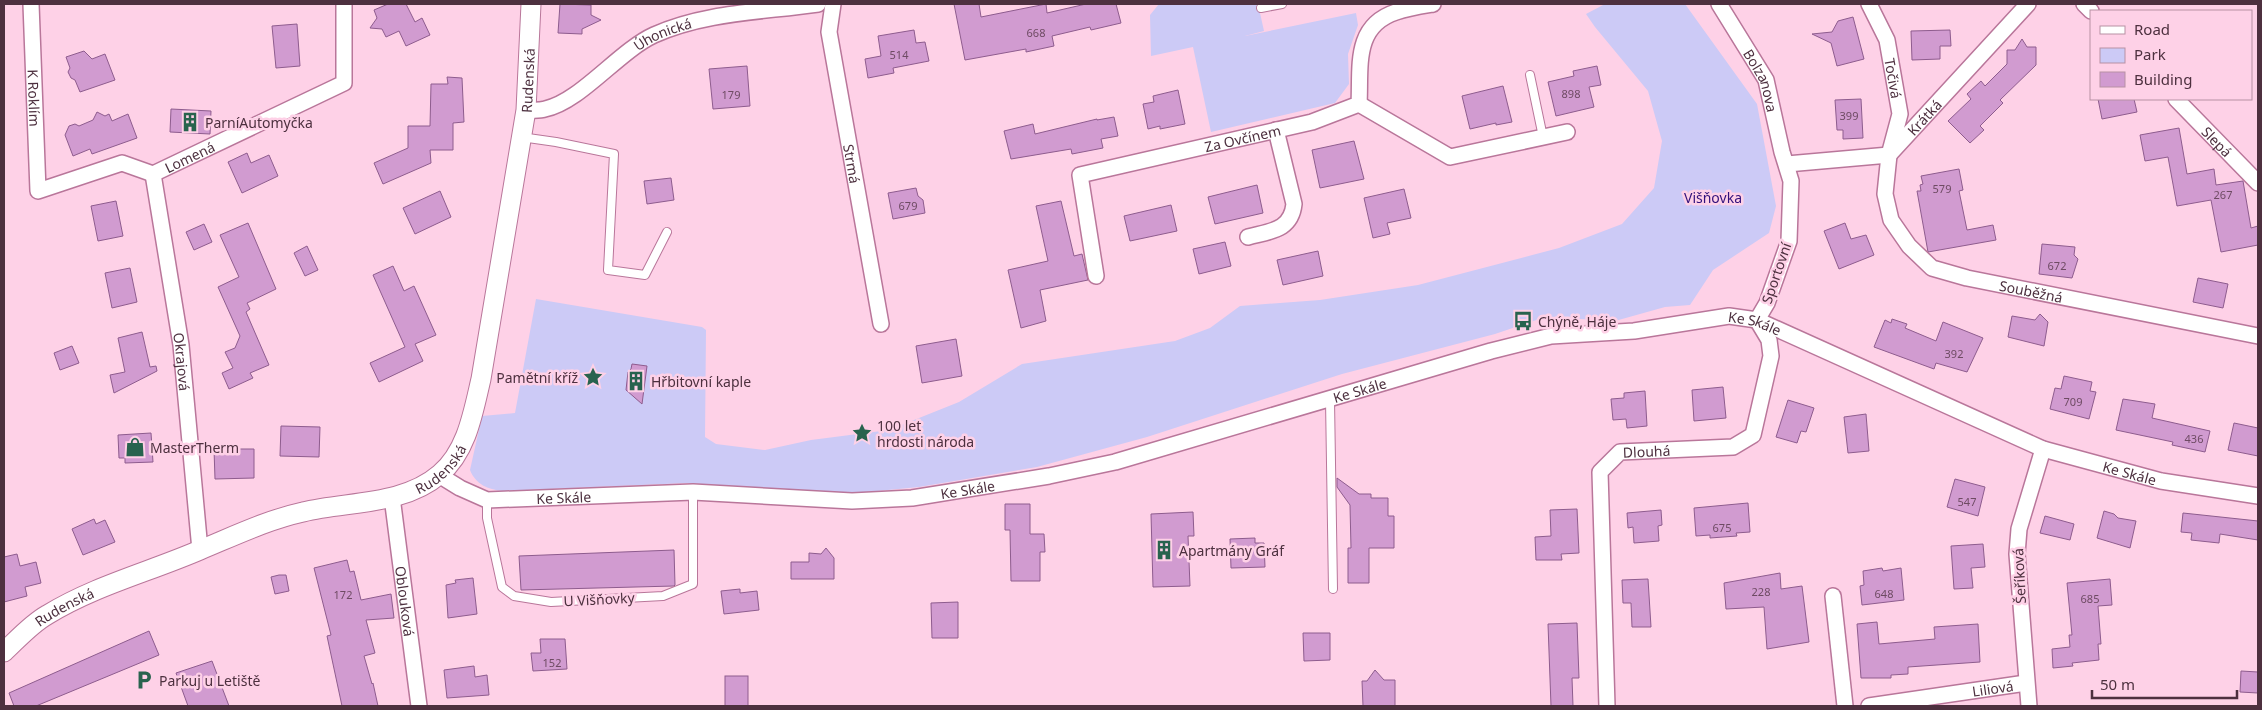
<svg xmlns="http://www.w3.org/2000/svg" width="2262" height="710" viewBox="0 0 2262 710" font-family="'Noto Sans',sans-serif">
	<style>
		.green { fill: #cccaf6 }
		.building { fill: #d19bd0; stroke: #8e5c8e }
		.lines { fill: none; stroke-linecap: round; stroke-linejoin: round }
		.service-casing { stroke: #b9769a; stroke-width: 10 }
		.minor-casing { stroke: #b9769a; stroke-width: 18 }
		.tertiary-casing { stroke: #b9769a; stroke-width: 21 }
		.service { stroke: #fff; stroke-width: 8 }
		.minor { stroke: #fff; stroke-width: 15 }
		.tertiary { stroke: #fff; stroke-width: 19 }
		.labels { text-anchor: middle; dominant-baseline: central; stroke-width: 5; stroke-linejoin: round; paint-order: stroke }
		.number-label { font-size: 11px; fill: #6e4b63 }
		.street-label { font-size: 14px; fill: #4d303f; stroke: #fed1e7 }
		.poi-label { font-size: 14px; fill: #4d303f; stroke: #fed1e7; text-anchor: start }
		.park-label { font-size: 14px; fill: #32117b; stroke: #fed1e7 }
	</style>
	<rect width="100%" height="100%" fill="#fed1e7"/>
	<g class="green">
		<polygon points="1159,4 1258,4 1264,31 1245,36 1356,13 1358,25 1348,54 1349,84 1335,103 1211,132 1193,47 1151,56 1150,15"/>
		<path d="M 1605,4 L 1685,4 L 1757,104 L 1776,206 L 1769,233 L 1713,270 L 1690,305 L 1665,307 L 1615,321 L 1545,317 L 1495,334 L 1342,374 L 1147,437 L 1037,467 L 919,487 L 846,494 L 687,483 L 502,491 C 488,489 476,485 470,470 L 482,416 L 515,413 L 536,299 L 702,327 L 706,330 L 705,437 L 716,444 L 765,450 L 811,440 L 889,430 L 959,402 L 1022,364 L 1175,341 L 1210,328 L 1240,306 L 1320,300 L 1418,285 L 1559,248 L 1622,224 L 1654,188 L 1662,141 L 1648,91 L 1595,27 L 1586,14 Z"/>
	</g>
	<g class="building">
		<polygon points="388,4 406,4 415,22 422,18 430,35 406,46 399,31 386,37 382,29 370,28 377,18 374,10"/>
		<polygon points="560,4 591,5 591,15 601,20 582,29 582,34 558,33"/>
		<polygon points="954,4 979,4 981,17 1046,4 1047,13 1086,4 1116,4 1121,23 1091,30 1090,27 1052,36 1054,46 1026,52 1026,49 965,60"/>
		<polygon points="1853,17 1864,59 1837,66 1831,43 1812,34 1832,32 1838,21"/>
		<polygon points="297,24 300,66 276,68 272,26"/>
		<polygon points="914,30 916,43 925,42 929,61 893,68 894,73 868,78 865,59 881,56 878,36"/>
		<polygon points="1950,30 1951,46 1940,46 1940,59 1912,60 1911,31"/>
		<polygon points="2022,39 2027,47 2036,47 2036,65 2000,100 2003,103 1980,126 1984,130 1970,143 1948,121 1971,99 1967,94 1981,81 1985,86 2007,64 2007,50 2015,50"/>
		<polygon points="84,51 92,59 105,54 115,80 80,92 75,80 71,78 68,72 70,68 66,57"/>
		<polygon points="747,66 750,106 713,109 709,69"/>
		<polygon points="1597,66 1601,85 1589,87 1594,107 1556,116 1548,82 1574,76 1573,71"/>
		<polygon points="447,77 462,78 464,122 453,123 453,150 430,150 431,163 383,184 374,163 408,148 408,126 430,126 431,84 448,84"/>
		<polygon points="1503,86 1512,122 1496,125 1496,123 1470,129 1462,96"/>
		<polygon points="1178,90 1185,124 1160,129 1160,126 1148,129 1143,104 1154,102 1153,96"/>
		<polygon points="1861,99 1863,138 1843,139 1843,130 1837,130 1835,100"/>
		<polygon points="2098,99 2134,99 2137,112 2102,119"/>
		<polygon points="171,109 211,111 210,134 170,132"/>
		<polygon points="97,112 105,116 109,114 112,121 128,114 137,138 92,154 90,149 73,156 65,135 69,126 75,124 79,126 93,120"/>
		<polygon points="1114,117 1118,136 1101,139 1103,148 1072,154 1071,149 1011,159 1004,131 1033,124 1035,134 1097,119 1097,120"/>
		<polygon points="2179,128 2187,174 2214,169 2216,185 2243,181 2251,228 2258,226 2258,245 2221,252 2211,200 2177,206 2168,157 2145,161 2140,135"/>
		<polygon points="1354,141 1364,179 1320,188 1312,150"/>
		<polygon points="247,153 251,163 269,155 278,176 242,193 228,162"/>
		<polygon points="1959,169 1963,190 1959,191 1967,230 1993,225 1996,240 1928,252 1917,191 1921,191 1920,185 1923,184 1921,176"/>
		<polygon points="671,178 674,200 647,204 644,181"/>
		<polygon points="1257,185 1263,213 1215,224 1208,197"/>
		<polygon points="916,188 918,196 923,200 925,213 893,219 888,193"/>
		<polygon points="1404,189 1411,218 1387,223 1390,234 1373,238 1364,198"/>
		<polygon points="440,191 451,217 415,234 403,208"/>
		<polygon points="116,201 123,236 98,241 91,206"/>
		<polygon points="1061,201 1074,256 1082,254 1088,280 1040,290 1046,321 1021,328 1008,270 1048,261 1036,206"/>
		<polygon points="1171,205 1177,231 1130,241 1124,216"/>
		<polygon points="248,223 276,289 247,303 250,309 246,312 269,365 250,373 253,378 229,389 222,373 233,368 225,352 235,348 240,336 218,287 239,277 220,235"/>
		<polygon points="1845,223 1851,239 1866,235 1874,255 1839,269 1824,231"/>
		<polygon points="204,224 212,242 194,250 186,232"/>
		<polygon points="1225,242 1231,266 1199,274 1193,249"/>
		<polygon points="2042,244 2075,247 2074,255 2078,259 2072,278 2039,274"/>
		<polygon points="307,246 318,270 305,276 294,253"/>
		<polygon points="1318,251 1323,276 1283,285 1277,260"/>
		<polygon points="393,266 404,291 414,286 436,335 415,344 423,361 379,382 370,363 405,347 373,275"/>
		<polygon points="130,268 137,302 112,308 105,273"/>
		<polygon points="2198,278 2228,284 2223,308 2193,302"/>
		<polygon points="2040,314 2048,322 2044,346 2008,337 2012,316 2035,320"/>
		<polygon points="1892,319 1907,324 1905,328 1936,341 1943,322 1983,338 1967,372 1936,363 1934,369 1874,347 1885,320 1891,323"/>
		<polygon points="142,332 150,367 156,366 157,371 114,393 110,375 125,372 118,338"/>
		<polygon points="956,339 962,376 922,383 916,346"/>
		<polygon points="72,346 79,363 60,370 54,353"/>
		<polygon points="632,364 647,366 642,404 626,390 628,372 631,369"/>
		<polygon points="2064,376 2092,382 2090,391 2096,392 2089,419 2050,409 2055,388 2061,389"/>
		<polygon points="1723,387 1726,418 1694,421 1692,390"/>
		<polygon points="1645,391 1647,426 1627,428 1626,419 1613,420 1611,399 1624,398 1624,393"/>
		<polygon points="2123,399 2155,404 2152,418 2210,431 2205,452 2172,445 2173,442 2116,430"/>
		<polygon points="1788,400 1814,408 1806,432 1801,431 1797,443 1776,437"/>
		<polygon points="1866,414 1869,451 1848,453 1844,417"/>
		<polygon points="2234,423 2258,428 2258,456 2228,450"/>
		<polygon points="281,426 320,427 319,457 280,456"/>
		<polygon points="151,433 153,462 125,463 125,458 119,458 118,435"/>
		<polygon points="214,449 254,449 254,478 215,479"/>
		<polygon points="1337,478 1359,494 1371,494 1371,498 1388,498 1388,516 1394,516 1394,548 1369,548 1369,583 1348,583 1348,548 1351,548 1350,505 1337,487"/>
		<polygon points="1955,479 1985,487 1978,516 1947,507"/>
		<polygon points="1748,503 1750,532 1736,533 1737,536 1710,538 1710,535 1696,536 1694,508"/>
		<polygon points="1005,504 1030,504 1030,534 1044,534 1045,552 1040,552 1040,581 1011,581 1010,530 1005,530"/>
		<polygon points="1577,509 1579,553 1561,554 1562,560 1536,560 1535,537 1551,536 1550,510"/>
		<polygon points="1661,510 1662,525 1658,526 1659,541 1634,543 1633,527 1628,528 1627,513"/>
		<polygon points="2104,511 2114,514 2118,518 2136,521 2130,548 2097,538"/>
		<polygon points="1193,512 1194,536 1188,536 1190,586 1153,587 1151,514"/>
		<polygon points="2183,513 2258,521 2258,540 2220,534 2219,543 2191,540 2192,533 2181,532"/>
		<polygon points="2045,516 2074,524 2070,540 2040,533"/>
		<polygon points="94,519 96,524 105,520 115,542 83,555 72,529"/>
		<polygon points="1255,538 1255,543 1264,543 1265,567 1231,568 1230,539"/>
		<polygon points="1983,544 1985,567 1971,568 1973,588 1954,589 1951,546"/>
		<polygon points="826,548 834,558 834,579 791,579 791,562 809,562 809,553 821,554"/>
		<polygon points="674,550 675,585 674,586 521,590 519,556"/>
		<polygon points="17,554 20,566 36,562 41,583 25,587 27,596 4,602 4,557"/>
		<polygon points="347,560 350,572 354,571 361,600 391,594 394,618 366,620 375,653 364,656 372,684 373,683 378,706 342,706 327,636 331,635 314,568"/>
		<polygon points="1882,568 1883,571 1901,568 1904,600 1862,605 1860,586 1864,585 1863,571"/>
		<polygon points="1780,573 1781,589 1802,586 1809,642 1767,649 1764,607 1726,609 1724,583"/>
		<polygon points="279,575 286,575 289,591 275,594 271,577"/>
		<polygon points="473,578 477,614 448,618 446,585 456,583 455,580"/>
		<polygon points="1648,579 1651,627 1632,627 1631,603 1623,603 1622,580"/>
		<polygon points="2110,579 2112,605 2098,606 2101,644 2098,644 2099,660 2072,663 2073,666 2053,668 2052,649 2070,647 2069,635 2072,635 2067,583"/>
		<polygon points="740,589 740,593 757,591 759,610 724,614 721,591"/>
		<polygon points="958,602 958,638 932,638 931,603"/>
		<polygon points="1877,622 1879,644 1935,639 1934,627 1978,624 1980,662 1908,667 1908,674 1891,675 1891,678 1861,678 1857,624"/>
		<polygon points="1577,623 1579,678 1572,678 1573,706 1551,706 1548,624"/>
		<polygon points="149,631 159,655 36,706 14,706 9,693"/>
		<polygon points="1303,633 1330,633 1330,660 1304,661"/>
		<polygon points="540,639 565,639 567,669 533,671 531,653 541,653"/>
		<polygon points="212,661 229,706 188,706 176,673"/>
		<polygon points="474,666 475,677 487,675 489,695 447,698 444,670"/>
		<polygon points="1375,670 1384,680 1395,680 1395,706 1363,706 1362,681 1367,681"/>
		<polygon points="2241,671 2258,672 2258,693 2240,692"/>
		<rect x="725" y="676" width="23" height="30"/>
	</g>
	<g class="lines">
		<defs>
			<g id="service">
				<polyline points="1261,8 1282,4"/>
				<polyline points="1530,75 1543,137"/>
				<polyline points="521,137 556,142 614,154 608,270 645,275 667,232"/>
				<polyline points="1330,400 1333,589"/>
				<polyline points="487,500 487,518 502,587 514,596 551,602 663,596 693,584 693,492"/>
			</g>
			<g id="minor">
				<path id="s1" d="M 31,4 L 38,191 L 122,163 L 153,174 L 344,83 L 344,4"/>
				<path id="s2" d="M 833,4 L 829,32 L 881,324"/>
				<path id="s3" d="M 1719,4 L 1766,80 L 1782,152 L 1791,181 L 1789,241 L 1767,303 L 1757,320"/>
				<path id="s4" d="M 1869,4 L 1887,40 L 1900,114 L 1889,155 L 1885,194 L 1891,220 L 1909,246 L 1932,268 L 1967,278 L 2258,336"/>
				<polyline points="2084,4 2091,11"/>
				<path id="s5" d="M 2176,99 L 2258,183"/>
				<polyline points="1359,104 1450,157 1567,132"/>
				<path id="s6" d="M 526,110 C 532,110 539,111 545,109 C 580,102 619,51 654,35 C 705,12 763,12 818,4"/>
				<path id="s7" d="M 1787,164 L 1889,155 L 2028,4"/>
				<path id="s8" d="M 153,174 L 181,345 L 200,550"/>
				<path d="M 1248,237 C 1270,231 1291,231 1294,204 L 1276,130"/>
				<path id="s9" d="M 1096,276 L 1080,175 L 1312,122 L 1359,104 C 1361,67 1353,26 1396,12 C 1408,8 1421,6 1433,4"/>
				<path id="s10" d="M 439,475 L 460,488 L 487,500 L 693,492 L 852,501 L 912,498 L 1049,476 L 1115,462 L 1491,351 L 1551,336 L 1634,331 L 1729,316 L 1757,320 L 2043,449 L 2161,481 L 2258,496"/>
				<path id="s11" d="M 392,497 L 419,706"/>
				<polyline points="1833,596 1845,706"/>
				<path id="s12" d="M 1607,706 L 1600,472 L 1620,452 L 1733,447 L 1753,435 L 1771,356 L 1769,340 L 1757,320"/>
				<path id="s13" d="M 1869,706 L 2026,683"/>
				<polyline points="2029,706 2017,554 2019,529 2043,449"/>
			</g>
			<g id="tertiary">
				<path id="s14" d="M 4,652 C 17,640 31,624 47,615 C 94,586 149,572 200,550 C 234,536 267,520 303,512 C 347,501 403,506 440,474 C 467,451 473,413 481,379 L 526,110 L 531,4"/>
			</g>
		</defs>
		<use href="#service" class="service-casing"/>
		<use href="#minor" class="minor-casing"/>
		<use href="#tertiary" class="tertiary-casing"/>
		<use href="#service" class="service"/>
		<use href="#minor" class="minor"/>
		<use href="#tertiary" class="tertiary"/>
	</g>
	<defs>
		<symbol id="building-bare" viewBox="-9 -9 18 18"><path d="M-4-6H4V6H1V3H-1V6H-4ZM-2.5-4.3h1.7v1.8h-1.7ZM.8-4.3h1.7v1.8H.8ZM-2.5-1h1.7V.8h-1.7ZM.8-1h1.7V.8H.8Z" fill="#28634e" stroke="#fed1e7" stroke-width="2.5" paint-order="stroke"/></symbol>
		<symbol id="bus-bare" viewBox="-9 -9 18 18"><path d="M-5-6H5V4H4V6H2V4H-2V6H-4V4H-5ZM-3.5-4V0h7V-4ZM-3.5 1.2v1.5H-2V1.2ZM2 1.2v1.5H3.5V1.2Z" fill="#28634e" stroke="#fed1e7" stroke-width="2.5" paint-order="stroke"/></symbol>
		<symbol id="sight-bare" viewBox="-9 -9 18 18"><path d="M0-6L1.8-2.2L6-1.7L2.9 1.2L3.7 5.4L0 3.3L-3.7 5.4L-2.9 1.2L-6-1.7L-1.8-2.2Z" fill="#28634e" stroke="#fed1e7" stroke-width="2.5" paint-order="stroke"/></symbol>
		<symbol id="shop-bare" viewBox="-9 -9 18 18"><path d="M-5-2.5h2.3a2.7 3.5 0 0 1 5.4 0H5L5.5 6h-11ZM-1.5-2.5h3a1.5 2.3 0 0 0-3 0Z" fill="#28634e" stroke="#fed1e7" stroke-width="2.5" paint-order="stroke"/></symbol>
		<symbol id="parking-bare" viewBox="-9 -9 18 18"><path d="M-3.5-5.5H1a3.5 3.5 0 0 1 0 7H-1V5.5H-3.5ZM-1-3.4V-.6H.8a1.4 1.4 0 0 0 0-2.8Z" fill="#28634e" stroke="#fed1e7" stroke-width="2.5" paint-order="stroke"/></symbol>
	</defs>
	<g fill-rule="evenodd">
		<use href="#building-bare" x="176" y="108" width="28" height="28"/>
		<use href="#bus-bare" x="1509" y="307" width="28" height="28"/>
		<use href="#sight-bare" x="579" y="363" width="28" height="28"/>
		<use href="#building-bare" x="622" y="367" width="28" height="28"/>
		<use href="#sight-bare" x="848" y="419" width="28" height="28"/>
		<use href="#shop-bare" x="121" y="433" width="28" height="28"/>
		<use href="#building-bare" x="1150" y="536" width="28" height="28"/>
		<use href="#parking-bare" x="130" y="666" width="28" height="28"/>
	</g>
	<g class="labels">
		<g class="number-label">
			<text x="1036" y="32">668</text>
			<text x="899" y="54">514</text>
			<text x="1571" y="93">898</text>
			<text x="731" y="94">179</text>
			<text x="1849" y="115">399</text>
			<text x="1942" y="188">579</text>
			<text x="2223" y="194">267</text>
			<text x="908" y="205">679</text>
			<text x="2057" y="265">672</text>
			<text x="1954" y="353">392</text>
			<text x="2073" y="401">709</text>
			<text x="2194" y="438">436</text>
			<text x="1967" y="501">547</text>
			<text x="1722" y="527">675</text>
			<text x="1761" y="591">228</text>
			<text x="1884" y="593">648</text>
			<text x="343" y="594">172</text>
			<text x="2090" y="598">685</text>
			<text x="552" y="662">152</text>
		</g>
		<g class="street-label">
			<text stroke="none"><textPath href="#s6" startOffset="160">Úhonická</textPath></text>
			<text stroke="none"><textPath href="#s4" startOffset="79">Točivá</textPath></text>
			<text stroke="none"><textPath href="#s14" startOffset="885">Rudenská</textPath></text>
			<text stroke="none"><textPath href="#s3" startOffset="88">Bolzanova</textPath></text>
			<text stroke="none"><textPath href="#s1" startOffset="94">K Roklím</textPath></text>
			<text stroke="none"><textPath href="#s7" startOffset="154">Krátká</textPath></text>
			<text stroke="none"><textPath href="#s9" startOffset="269">Za Ovčínem</textPath></text>
			<text stroke="none"><textPath href="#s5" startOffset="59">Slepá</textPath></text>
			<text stroke="none"><textPath href="#s1" startOffset="349">Lomená</textPath></text>
			<text stroke="none"><textPath href="#s2" startOffset="162">Strmá</textPath></text>
			<text transform="translate(1776 273) rotate(-71)">Sportovní</text>
			<text stroke="none"><textPath href="#s4" startOffset="389">Souběžná</textPath></text>
			<text stroke="none"><textPath href="#s10" startOffset="1346">Ke Skále</textPath></text>
			<text stroke="none"><textPath href="#s8" startOffset="190">Okrajová</textPath></text>
			<text stroke="none"><textPath href="#s10" startOffset="941">Ke Skále</textPath></text>
			<text stroke="none"><textPath href="#s12" startOffset="289">Dlouhá</textPath></text>
			<text stroke="none"><textPath href="#s14" startOffset="481">Rudenská</textPath></text>
			<text stroke="none"><textPath href="#s10" startOffset="1751">Ke Skále</textPath></text>
			<text stroke="none"><textPath href="#s10" startOffset="536">Ke Skále</textPath></text>
			<text stroke="none"><textPath href="#s10" startOffset="131">Ke Skále</textPath></text>
			<text transform="translate(2019 576) rotate(-93)">Šeříková</text>
			<text transform="translate(599 599) rotate(-3)">U Višňovky</text>
			<text stroke="none"><textPath href="#s11" startOffset="105">Oblouková</textPath></text>
			<text stroke="none"><textPath href="#s14" startOffset="76">Rudenská</textPath></text>
			<text stroke="none"><textPath href="#s13" startOffset="125">Liliová</textPath></text>
		</g>
		<g class="poi-label">
			<text x="205" y="122">ParníAutomyčka</text>
			<text x="1538" y="321">Chýně, Háje</text>
			<text x="578" y="377" text-anchor="end">Pamětní kříž</text>
			<text x="651" y="381">Hřbitovní kaple</text>
			<text x="877" y="425">100 let<tspan x="877" dy="16">hrdosti národa</tspan></text>
			<text x="150" y="447">MasterTherm</text>
			<text x="1179" y="550">Apartmány Gráf</text>
			<text x="159" y="680">Parkuj u Letiště</text>
		</g>
		<g class="park-label">
			<text x="1713" y="197">Višňovka</text>
		</g>
	</g>
	<rect width="2262" height="710" fill="none" stroke="#4d303f" stroke-width="10"/>
	<rect x="2090" y="10" width="162" height="90" fill="#fed1e7" stroke="#b791a4"/>
	<rect x="2100" y="26" width="25" height="8" fill="#ffffff" stroke="#b791a4"/>
	<text x="2134" y="35" font-size="15" fill="#4d303f">Road</text>
	<rect x="2100" y="48" width="25" height="15" fill="#cccaf6" stroke="#b791a4"/>
	<text x="2134" y="60" font-size="15" fill="#4d303f">Park</text>
	<rect x="2100" y="72" width="25" height="15" fill="#d19bd0" stroke="#b791a4"/>
	<text x="2134" y="85" font-size="15" fill="#4d303f">Building</text>
	<path d="M2092 690v8h145v-8" fill="none" stroke="#4d303f" stroke-width="2.5"/>
	<text x="2100" y="690" font-size="15" fill="#4d303f" stroke="#fed1e7" stroke-width="4" paint-order="stroke">50 m</text>
</svg>
